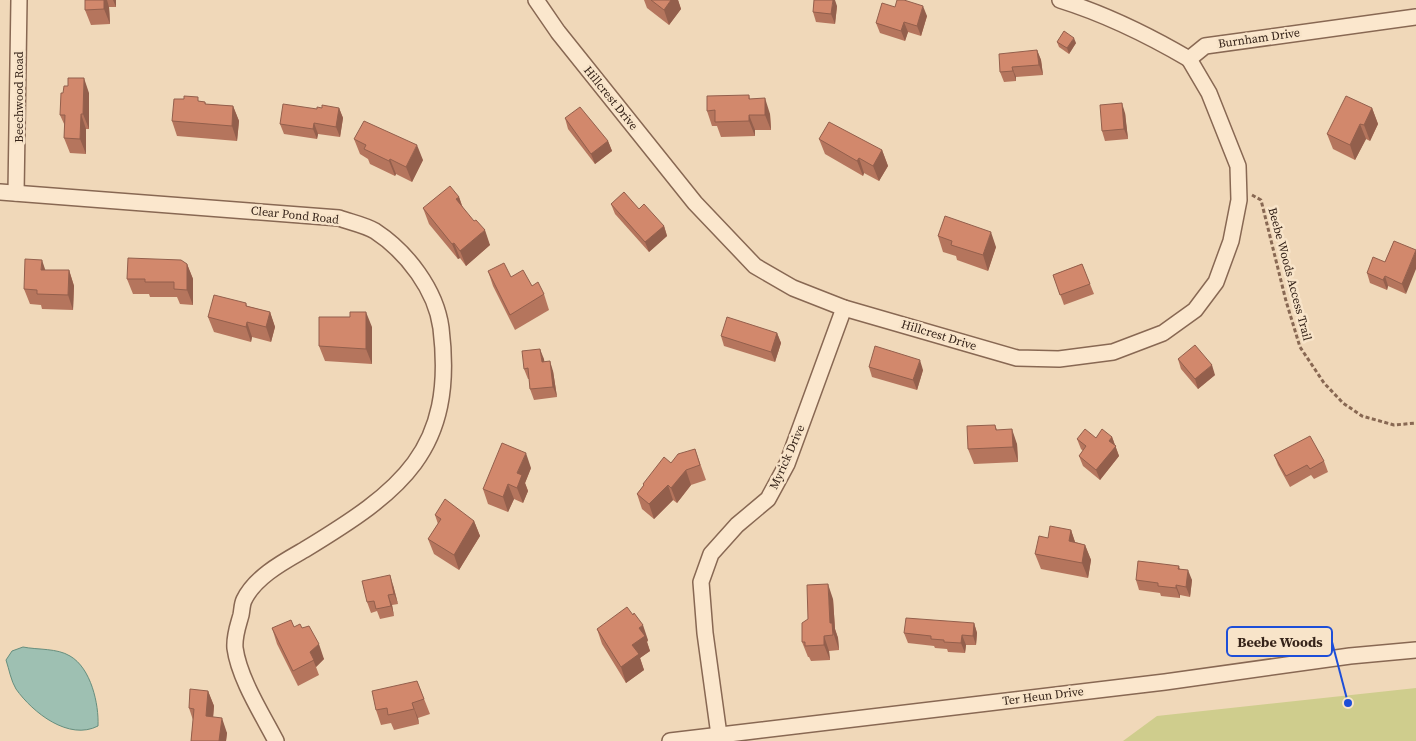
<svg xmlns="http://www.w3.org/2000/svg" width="1416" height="741" viewBox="0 0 1416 741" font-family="'Source Serif 4',serif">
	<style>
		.green { fill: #cfcd8d }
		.water { fill: #9ec0b2; stroke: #668e7e }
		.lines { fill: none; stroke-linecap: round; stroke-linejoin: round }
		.minor-casing { stroke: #886853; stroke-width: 18 }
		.path { stroke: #886853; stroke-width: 3; stroke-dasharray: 4 2.5; stroke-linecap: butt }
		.minor { stroke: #fbe7cd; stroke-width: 15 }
		.wall { fill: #b5755d }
		.shaded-wall { fill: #935f4c }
		.building { fill: #d2886c; stroke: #935f4c }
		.labels { text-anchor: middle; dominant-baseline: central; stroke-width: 5; stroke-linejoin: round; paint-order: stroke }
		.street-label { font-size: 12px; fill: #352319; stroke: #f8e4c9 }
		.leader { fill: none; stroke: #1d4ed8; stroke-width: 2 }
		.callout-dot { fill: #1d4ed8; stroke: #f8e4c9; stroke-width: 2 }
		.callout { fill: #f8e4c9; stroke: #1d4ed8; stroke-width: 2 }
		.callout-label { font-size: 14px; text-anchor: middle; font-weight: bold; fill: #352319 }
	</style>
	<rect width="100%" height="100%" fill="#f0d8b9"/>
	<polygon class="green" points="1416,688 1416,741 1123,741 1157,716"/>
	<path class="water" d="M 23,647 C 38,650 57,648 70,656 C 91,668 99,704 98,726 C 69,741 33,713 16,689 C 11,681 9,669 6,660 L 12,651 Z"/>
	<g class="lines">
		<defs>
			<g id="minor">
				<polyline points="536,0 558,32 695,203 755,266 793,288 844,308 1017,358 1059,359 1113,352 1163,333 1195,310 1216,282 1231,241 1239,200 1238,166 1209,93 1189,59"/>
				<path d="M 1060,0 C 1105,14 1148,35 1189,59 L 1205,46 L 1416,17"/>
				<path d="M 0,192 L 339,218 C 350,222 365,225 375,231 C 407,252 436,290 441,328 C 456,451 401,491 304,550 C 283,562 255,577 244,600 C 242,604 242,610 241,615 C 238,626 234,636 235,648 C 239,678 262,714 276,741"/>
				<polyline points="16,193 19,0"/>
				<polyline points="719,735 705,633 701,582 711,554 737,525 768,499 787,464 844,308"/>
				<polyline points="670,741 1165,682 1350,656 1416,650"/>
			</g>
		</defs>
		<use href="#minor" class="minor-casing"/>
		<polyline class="path" points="1252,195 1261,200 1286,301 1300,347 1324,383 1343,403 1362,416 1394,425 1416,423"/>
		<use href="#minor" class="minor"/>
	</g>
	<g class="wall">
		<polygon points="85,0 116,0 116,7 109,7 110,24 91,25 85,10"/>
		<polygon points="644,0 678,0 681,9 669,25 647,8"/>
		<polygon points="837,6 835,24 816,22 813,12"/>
		<polygon points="895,7 927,16 921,36 908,32 905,41 880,33 876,23"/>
		<polygon points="1057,42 1076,43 1069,54 1059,47"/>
		<polygon points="1037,50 1041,60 1043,75 1016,77 1016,81 1004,82 1000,72"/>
		<polygon points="89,93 89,129 86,129 86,154 70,153 64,138 65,126 60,115"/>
		<polygon points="749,95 750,99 770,114 771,130 755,130 755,136 721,137 717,126 712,126 707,111"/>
		<polygon points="200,101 205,102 206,104 233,106 239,121 237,141 177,136 172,121"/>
		<polygon points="322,108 339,108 343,118 340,137 318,134 317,139 284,134 280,124"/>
		<polygon points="1372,108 1378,124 1370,141 1366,139 1355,160 1333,149 1327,134"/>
		<polygon points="1125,113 1128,139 1105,141 1102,131"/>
		<polygon points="565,118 608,141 612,151 595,164 568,129"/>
		<polygon points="354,139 423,160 412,182 396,174 395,176 370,164 368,159 360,154"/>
		<polygon points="819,139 882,150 888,166 879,181 864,173 863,176 825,154"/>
		<polygon points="459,197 463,208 490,245 466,266 460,258 458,259 429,224 423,208"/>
		<polygon points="611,204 664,226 667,236 649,252 615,214"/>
		<polygon points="938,236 996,247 988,271 957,260 956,256 943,252"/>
		<polygon points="1394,241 1406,294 1388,286 1387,290 1370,283 1367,273 1385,262"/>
		<polygon points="187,264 193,279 193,305 180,304 177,297 150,297 149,294 133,294 127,279"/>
		<polygon points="1082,264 1094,294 1064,305 1053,275"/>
		<polygon points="45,270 69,270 74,286 73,310 42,309 41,305 30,304 24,289"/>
		<polygon points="488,271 511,277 532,286 544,294 549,310 515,330 493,286"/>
		<polygon points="246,303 247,306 270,312 275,327 271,342 252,337 251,342 214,332 208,317"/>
		<polygon points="372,327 372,364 325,361 319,346"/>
		<polygon points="777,333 781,343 775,362 724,346 721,336"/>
		<polygon points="544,359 544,362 553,371 557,397 534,400 530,389 529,379 528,379 524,369"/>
		<polygon points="1178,359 1215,375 1198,389 1181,369"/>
		<polygon points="869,367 923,370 917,390 872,377"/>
		<polygon points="995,425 997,430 1017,444 1018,462 974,464 968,449"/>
		<polygon points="1112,437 1119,456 1100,480 1083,466 1079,456 1083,451 1081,449 1077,439"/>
		<polygon points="695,449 706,480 691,485 677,503 673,500 654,519 642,509 637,494 643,486 643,484 671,463"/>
		<polygon points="1274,455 1324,461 1328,472 1314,479 1311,475 1290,487 1278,465"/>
		<polygon points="531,468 525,483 528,491 523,503 514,499 508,512 488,504 483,489"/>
		<polygon points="435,515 474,521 480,536 459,570 434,554 428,539 438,524"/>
		<polygon points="1071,530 1075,542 1085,545 1091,560 1088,578 1041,569 1035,554 1048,538"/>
		<polygon points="1179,566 1180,569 1192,580 1190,597 1180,595 1180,598 1161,596 1160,593 1139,590 1136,580"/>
		<polygon points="393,585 398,604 392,605 394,616 380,619 377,611 371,613 367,602"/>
		<polygon points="833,599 835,629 838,638 839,650 829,651 830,660 811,661 809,657 808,657 802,642 808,619"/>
		<polygon points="974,623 977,633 976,645 966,645 965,653 948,652 947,649 935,648 934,646 908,643 904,633"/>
		<polygon points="294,627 302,628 324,659 316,667 319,675 298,686 277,644 272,628"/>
		<polygon points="597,629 648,640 647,642 650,651 640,658 644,670 626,683 602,644"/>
		<polygon points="417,681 430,714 418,718 419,724 394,730 391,723 381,725 376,710"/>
		<polygon points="208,691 214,706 213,717 227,733 226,741 191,741 193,720 189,708"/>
	</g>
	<g class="shaded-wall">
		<polygon points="104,0 107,0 109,7 110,24 104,9"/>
		<polygon points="113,0 116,0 116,7"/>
		<polygon points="671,0 678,0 681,9 669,25 664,10"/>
		<polygon points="833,0 835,0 837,6 835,24 831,14"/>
		<polygon points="923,6 927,16 921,36 917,26"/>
		<polygon points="904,22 908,32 905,41 901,31"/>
		<polygon points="1074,38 1076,43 1069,54 1067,48"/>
		<polygon points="1037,50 1041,60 1043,75 1039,65"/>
		<polygon points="1012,67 1016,77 1016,81 1013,71"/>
		<polygon points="84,78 89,93 89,129 83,114"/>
		<polygon points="765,98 770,114 771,130 765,115"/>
		<polygon points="1122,103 1125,113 1128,139 1124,129"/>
		<polygon points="233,106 239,121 237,141 232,126"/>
		<polygon points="339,108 343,118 340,137 336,127"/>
		<polygon points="1372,108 1378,124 1370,141 1364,125"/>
		<polygon points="81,114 86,129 86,154 80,139"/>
		<polygon points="749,115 755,130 755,136 749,121"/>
		<polygon points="314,123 318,134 317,139 313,129"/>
		<polygon points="1360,124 1366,139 1355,160 1350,145"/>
		<polygon points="608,141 612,151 595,164 591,154"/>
		<polygon points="417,145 423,160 412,182 406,167"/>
		<polygon points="882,150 888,166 879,181 873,166"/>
		<polygon points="859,158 864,173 863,176 857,161"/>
		<polygon points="390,159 396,174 395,176 389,161"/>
		<polygon points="459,197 464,212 456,199"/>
		<polygon points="664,226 667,236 649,252 645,242"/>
		<polygon points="485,230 490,245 466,266 460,251"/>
		<polygon points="991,232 996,247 988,271 983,255"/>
		<polygon points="454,243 460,258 458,259 452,244"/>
		<polygon points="1416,250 1416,269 1406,294 1402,284"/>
		<polygon points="42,260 47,275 41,270"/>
		<polygon points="187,264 193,279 193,305 187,290"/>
		<polygon points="69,270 74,286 73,310 68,295"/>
		<polygon points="1385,276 1388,286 1387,290 1383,280"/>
		<polygon points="270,312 275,327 271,342 266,327"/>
		<polygon points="366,312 372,327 372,364 366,349"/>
		<polygon points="247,322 252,337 251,342 246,327"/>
		<polygon points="777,333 781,343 775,362 771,352"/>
		<polygon points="540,349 544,359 546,372 542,362"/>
		<polygon points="920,360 923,370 917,390 913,380"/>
		<polygon points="550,361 553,371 557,397 553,387"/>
		<polygon points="1212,365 1215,375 1198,389 1195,379"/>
		<polygon points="1012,429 1017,444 1018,462 1013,447"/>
		<polygon points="1112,437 1119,456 1100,480 1096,470 1109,441"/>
		<polygon points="526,453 531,468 525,483 528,491 523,503 517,488 517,473"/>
		<polygon points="686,470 691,485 677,503 671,488"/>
		<polygon points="508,484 514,499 508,512 503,497"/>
		<polygon points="668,485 673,500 654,519 649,504"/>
		<polygon points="474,521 480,536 459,570 454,555"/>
		<polygon points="1071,530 1076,545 1069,541"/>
		<polygon points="1085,545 1091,560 1088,578 1082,563"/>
		<polygon points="1188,570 1192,580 1190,597 1186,587"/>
		<polygon points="390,575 393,585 398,604 394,594"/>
		<polygon points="828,584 833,599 835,629 838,638 839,650 830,623"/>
		<polygon points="1176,585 1180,595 1180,598 1176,588"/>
		<polygon points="388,595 392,605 394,616 391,606"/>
		<polygon points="974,623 977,633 976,645 973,636"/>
		<polygon points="643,625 648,640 647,642 650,651 640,658 644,670 626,683 621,667 632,645 639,628"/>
		<polygon points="962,635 966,645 965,653 961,643"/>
		<polygon points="824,636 829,651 830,660 824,645"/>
		<polygon points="319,644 324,659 316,667 310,652"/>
		<polygon points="208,691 214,706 212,731 206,716"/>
		<polygon points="412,703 418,718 419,724"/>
		<polygon points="222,718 227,733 226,741 219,741"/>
	</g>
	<g class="building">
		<polygon points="85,0 104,0 104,9 85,10"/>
		<polygon points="651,0 671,0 664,10"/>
		<polygon points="814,0 833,0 831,14 813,12"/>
		<polygon points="897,0 904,0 923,6 917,26 904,22 901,31 876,23 882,3 895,7"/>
		<polygon points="1064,31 1074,38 1067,48 1057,42"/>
		<polygon points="1037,50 1039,65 1012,67 1013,71 1000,72 999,54"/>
		<polygon points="68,78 84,78 83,114 81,114 80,139 64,138 65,115 60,115 61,93 63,93 64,86 68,86"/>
		<polygon points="749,95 749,99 765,98 765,115 749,115 749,121 715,122 715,110 707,111 707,96"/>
		<polygon points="184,96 198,97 198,101 205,102 205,104 233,106 232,126 172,121 174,99 184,99"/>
		<polygon points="1346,96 1372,108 1364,125 1360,124 1350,145 1327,134"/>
		<polygon points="1122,103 1124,129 1102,131 1100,105"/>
		<polygon points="283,104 317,109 317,107 322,108 322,105 339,108 336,127 314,123 313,129 280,124"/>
		<polygon points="580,107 608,141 591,154 565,118"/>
		<polygon points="364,121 417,145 406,167 390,159 389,161 364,149 366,145 354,139"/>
		<polygon points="829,122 882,150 873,166 859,158 857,161 819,139"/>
		<polygon points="450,186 459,197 456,199 474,221 476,220 485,230 460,251 454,243 452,244 423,208"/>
		<polygon points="624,192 639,209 644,204 664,226 645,242 611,204"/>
		<polygon points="945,216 991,232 983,255 951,245 952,241 938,236"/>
		<polygon points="1394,241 1416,250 1402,284 1385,276 1383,280 1367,273 1373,257 1385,262"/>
		<polygon points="128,258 181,260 187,264 187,290 174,289 174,282 145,282 145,279 127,279"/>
		<polygon points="25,259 42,260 41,270 69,270 68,295 37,294 37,290 24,289"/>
		<polygon points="504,263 511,277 523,270 532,286 538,282 544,294 510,315 488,271"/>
		<polygon points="1082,264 1090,284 1060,295 1053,275"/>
		<polygon points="214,295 246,303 246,306 270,312 266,327 247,322 246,327 208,317"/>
		<polygon points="350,312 366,312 366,349 319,346 319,317 350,317"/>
		<polygon points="727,317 777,333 771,352 721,336"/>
		<polygon points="1195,345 1212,365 1195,379 1178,359"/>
		<polygon points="875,346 920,360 913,380 869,367"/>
		<polygon points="540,349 542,362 550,361 553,387 530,389 528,368 524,369 522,351"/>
		<polygon points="995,425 996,430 1012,429 1013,447 968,449 967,426"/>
		<polygon points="1085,429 1096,438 1102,429 1112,437 1109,441 1116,446 1096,470 1079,456 1086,446 1077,439"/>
		<polygon points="1310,436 1324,461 1310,469 1307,465 1286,476 1274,455"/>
		<polygon points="502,443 526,453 517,473 522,475 517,488 508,484 503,497 483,489"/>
		<polygon points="695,449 700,465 686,470 671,488 668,485 649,504 637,494 644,485 643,484 664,457 671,463 678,454"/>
		<polygon points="445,499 474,521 454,555 428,539 441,519 435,515"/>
		<polygon points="1050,526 1071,530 1069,541 1085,545 1082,563 1035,554 1039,536 1048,538"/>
		<polygon points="1138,561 1179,566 1178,569 1188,570 1186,587 1176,585 1176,588 1158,586 1158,583 1136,580"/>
		<polygon points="390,575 394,594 388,595 391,606 376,609 374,601 367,602 362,581"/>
		<polygon points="828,584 830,623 832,623 833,635 824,636 824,645 805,646 805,642 802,642 802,623 808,619 807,585"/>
		<polygon points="627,607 633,615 634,613 643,625 639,628 645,636 632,645 639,654 621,667 597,629"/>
		<polygon points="906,618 974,623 973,636 962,635 961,643 944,642 944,640 931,639 931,636 904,633"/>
		<polygon points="291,620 294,627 300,624 302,628 309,626 319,644 310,652 314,660 293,671 272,628"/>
		<polygon points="417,681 424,699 412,703 414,709 388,715 387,708 376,710 372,691"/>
		<polygon points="190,689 208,691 206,716 222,718 219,741 191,741 194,709 189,708"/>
	</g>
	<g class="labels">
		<g class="street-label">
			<text transform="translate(1259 38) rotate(-8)">Burnham Drive</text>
			<text transform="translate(19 97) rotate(-90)">Beechwood Road</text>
			<text transform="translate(611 98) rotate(51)">Hillcrest Drive</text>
			<text transform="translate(295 215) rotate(6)">Clear Pond Road</text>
			<text transform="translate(1290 274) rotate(75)">Beebe Woods Access Trail</text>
			<text transform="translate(939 335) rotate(17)">Hillcrest Drive</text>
			<text transform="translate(787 457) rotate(-66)">Myrick Drive</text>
			<text transform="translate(1043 696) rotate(-7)">Ter Heun Drive</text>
		</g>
	</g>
	<path class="leader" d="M1348 703L1332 642"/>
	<circle class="callout-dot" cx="1348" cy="703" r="5"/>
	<rect class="callout" x="1227" y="627" width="105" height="29" rx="5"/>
	<g class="callout-label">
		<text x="1280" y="647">Beebe Woods</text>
	</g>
</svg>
